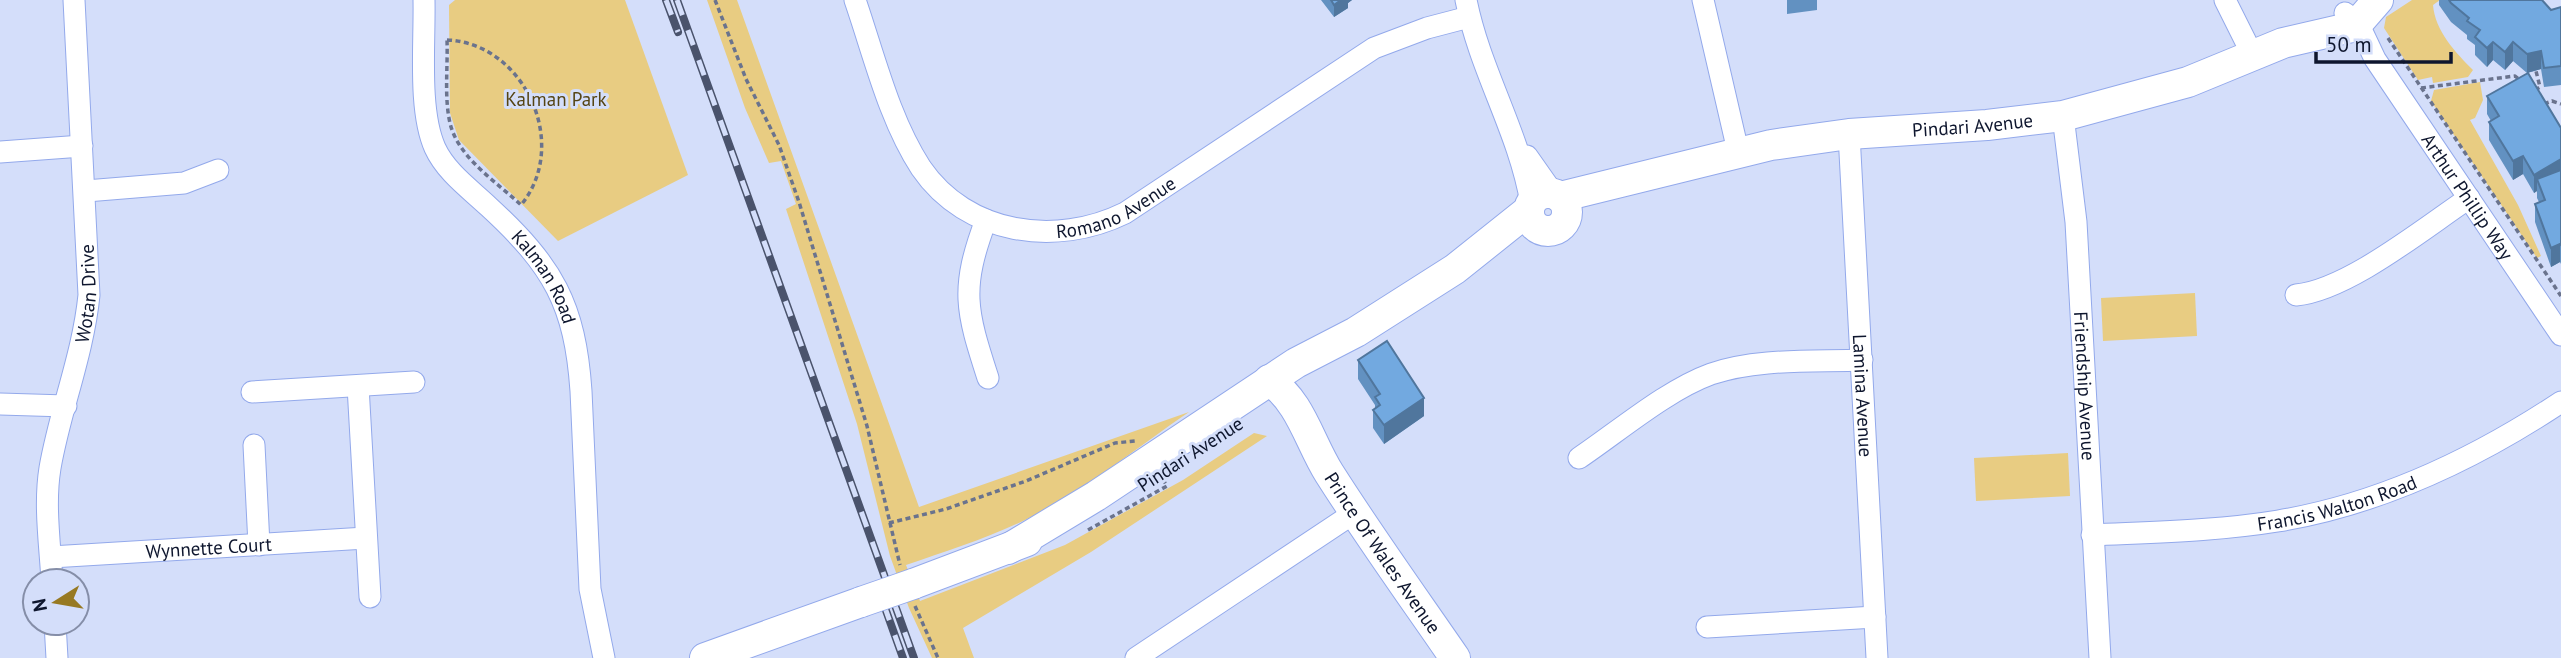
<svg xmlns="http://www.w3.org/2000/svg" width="2561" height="658" viewBox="0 0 2561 658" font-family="'PT Sans',sans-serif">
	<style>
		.green { fill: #e8cc82 }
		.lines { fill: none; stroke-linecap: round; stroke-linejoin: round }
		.street-casing { stroke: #93a9eb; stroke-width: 23 }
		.secondary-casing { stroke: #93a9eb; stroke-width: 32 }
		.path { stroke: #6a738d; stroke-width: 3.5; stroke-dasharray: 5 3.5; stroke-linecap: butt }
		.street { stroke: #fff; stroke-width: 21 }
		.secondary { stroke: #fff; stroke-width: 30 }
		.rail-casing { stroke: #4a536c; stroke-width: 8 }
		.rail { stroke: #d4defa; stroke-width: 5; stroke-dasharray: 16; stroke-linecap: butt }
		.secondary-bridge-casing { stroke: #93a9eb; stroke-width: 32; stroke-linecap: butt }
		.secondary-bridge { stroke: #fff; stroke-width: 30 }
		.wall { fill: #6291c1 }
		.shaded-wall { fill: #50769d }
		.building { fill: #72a9e0; stroke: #50769d; stroke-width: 2 }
		.labels { text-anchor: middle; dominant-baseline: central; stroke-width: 6; stroke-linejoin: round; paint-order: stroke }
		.park-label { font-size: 19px; fill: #554413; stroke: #d4defa }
		.street-label { font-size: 19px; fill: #0e162e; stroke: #d4defa }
	</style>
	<rect width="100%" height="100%" fill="#d4defa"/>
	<g class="green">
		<polygon points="455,0 625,0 688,175 558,241 459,140 450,113 449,5"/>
		<path d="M 707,0 L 737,0 L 919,507 L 1189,412 C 1135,449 1085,490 1027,519 C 988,538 947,551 906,565 L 920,601 L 1065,545 L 1183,480 L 1254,433 L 1267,436 L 1091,552 L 963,628 L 974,658 L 932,658 L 909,608 L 890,556 L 857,424 L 786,209 L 796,204 L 781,161 L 769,163 L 745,108 Z"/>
		<path d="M 2412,0 L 2440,0 L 2433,5 C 2435,31 2456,53 2473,70 L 2468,77 L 2433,83 L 2432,77 L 2418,80 L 2384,28 L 2386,17 Z"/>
		<polygon points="2480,82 2483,100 2475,118 2470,120 2518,205 2541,256 2537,258 2431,101 2434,90"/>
		<polygon points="2195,293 2197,336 2103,341 2101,298"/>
		<polygon points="2068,453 2070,496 1976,501 1974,458"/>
	</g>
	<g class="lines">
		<defs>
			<g id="street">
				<path id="s1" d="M 424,0 C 425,43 418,110 435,148 C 446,172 470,189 489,207 C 553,266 575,304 581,391 L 590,589 L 604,658"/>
				<path id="s2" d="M 855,0 C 874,55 889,119 921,168 C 967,235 1056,247 1125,213 L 1374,48 L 1427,28 L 1469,17"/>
				<path d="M 1466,0 C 1480,71 1519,132 1531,203"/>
				<polyline points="1703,0 1738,151"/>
				<polyline points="2225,0 2253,56"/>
				<path id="s3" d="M 2345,13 L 2358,23 L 2375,59 L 2561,335"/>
				<path id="s4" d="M 2063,116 L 2076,222 L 2100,658"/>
				<path id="s5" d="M 1849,134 L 1877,658"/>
				<polyline points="0,152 82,146"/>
				<polyline points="1527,156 1553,193"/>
				<polyline points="86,191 184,183 218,170"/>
				<path d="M 986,220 C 960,289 966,310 988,378"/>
				<path d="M 2296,295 C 2348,290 2424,228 2469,198"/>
				<polyline points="358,386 370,597"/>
				<polyline points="252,392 414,382"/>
				<polyline points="0,404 66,406"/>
				<polyline points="254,445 259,545"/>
				<path d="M 1579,458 C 1619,431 1667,390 1711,374 C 1757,358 1814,362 1862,360"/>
				<path id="s6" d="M 2092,535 C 2154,532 2217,531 2278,521 C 2381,504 2475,459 2561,402"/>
				<path id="s7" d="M 51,557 L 366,538"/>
				<path id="s8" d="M 52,581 C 50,544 44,505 50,468 C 60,410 83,355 89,295 L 74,0"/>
				<polyline points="55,623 57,658"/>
				<polyline points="1707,627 1875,617"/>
				<polyline points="1136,658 1354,513"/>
			</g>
			<g id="secondary">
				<circle cx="1548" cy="212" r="19"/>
				<path id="s9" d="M 1560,197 L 1771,145 L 1849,134 L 1987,125 L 2063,116 L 2188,82 L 2283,43 L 2348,28 L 2358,23 L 2378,0"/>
				<path id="s10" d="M 1269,380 C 1301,402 1309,441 1329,473 C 1369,536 1413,597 1455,658"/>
				<polyline points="1008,549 1096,496 1296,363 1356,332 1455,269 1529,210"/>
				<polyline points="913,584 1027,541"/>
				<polyline points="705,658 861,602"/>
			</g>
		</defs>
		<use href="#street" class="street-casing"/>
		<use href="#secondary" class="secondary-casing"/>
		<g class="path">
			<polyline points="715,0 746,79 779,145 799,202 867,426 900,565"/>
			<polyline points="2388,38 2561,296"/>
			<path d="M 447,40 C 524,43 571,144 521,205 C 497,182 458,158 450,123 C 444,97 448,67 447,40 Z"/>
			<polyline points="2421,88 2515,76 2521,81"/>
			<polyline points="2535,90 2540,87 2536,71"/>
			<polyline points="2544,104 2552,101 2561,104"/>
			<polyline points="889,523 946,509 1026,481 1115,443 1135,441"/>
			<polyline points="1088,530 1167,486 1162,478"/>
			<polyline points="915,606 938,658"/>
		</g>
		<use href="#street" class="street"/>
		<use href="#secondary" class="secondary"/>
		<defs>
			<g id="rail">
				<polyline points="666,0 678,32"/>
				<polyline points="677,0 914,658"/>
				<polyline points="884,605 903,658"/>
			</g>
		</defs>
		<use href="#rail" class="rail-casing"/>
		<use href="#rail" class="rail"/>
		<defs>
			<polyline id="secondary-bridge" points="861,602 913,584"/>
		</defs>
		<use href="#secondary-bridge" class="secondary-bridge-casing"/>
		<use href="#secondary-bridge" class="secondary-bridge"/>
	</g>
	<g class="wall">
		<polygon points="1321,0 1352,0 1348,3 1348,8 1334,17"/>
		<polygon points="1787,0 1817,0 1817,10 1787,14"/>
		<polygon points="2439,0 2542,0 2551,10 2561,7 2561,85 2544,87 2541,69 2527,73 2513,61 2505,70 2493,60 2487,67 2475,55 2475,45 2467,39 2467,35 2451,22 2439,5"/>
		<polygon points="2487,96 2561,128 2561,264 2560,262 2551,267 2535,222 2535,204 2539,202 2537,198 2537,191 2534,193 2523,174 2513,180 2489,140 2489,122 2491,121 2487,114"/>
		<polygon points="1358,360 1424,416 1384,444 1373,428 1373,410 1375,408 1375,405 1358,379"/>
	</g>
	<g class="shaded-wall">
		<polygon points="1341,0 1352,0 1348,3 1348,8 1334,17 1334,5"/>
		<polygon points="2493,42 2493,60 2487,67 2487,48"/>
		<polygon points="2513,42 2513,61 2505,70 2505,52"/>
		<polygon points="2541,51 2541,69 2527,73 2527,54"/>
		<polygon points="2523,156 2523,174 2513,180 2513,161"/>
		<polygon points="2561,159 2561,177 2537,179 2537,191 2534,193 2534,175"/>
		<polygon points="2560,244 2560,262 2551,267 2551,248"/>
		<polygon points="1424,398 1424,416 1384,444 1384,425"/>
	</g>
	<g class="building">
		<polygon points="1331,0 1341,0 1334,5"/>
		<polygon points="2449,0 2542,0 2551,10 2561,7 2561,66 2544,68 2541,51 2527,54 2513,42 2505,52 2493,42 2487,48 2475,37 2480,30 2467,21 2469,18 2451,3"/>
		<polygon points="2528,73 2561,128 2561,159 2534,175 2523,156 2513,161 2489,122 2499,116 2487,96"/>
		<polygon points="2561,170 2561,245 2560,244 2551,248 2535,204 2545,200 2537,179"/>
		<polygon points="1387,341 1424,398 1384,425 1373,410 1380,405 1375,397 1380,394 1358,360"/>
	</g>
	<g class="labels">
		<g class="park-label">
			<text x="556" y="99">Kalman Park</text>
		</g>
		<g class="street-label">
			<text stroke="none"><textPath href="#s9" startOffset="420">Pindari Avenue</textPath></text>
			<text stroke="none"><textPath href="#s3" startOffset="222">Arthur Phillip Way</textPath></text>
			<text stroke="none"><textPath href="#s2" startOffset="402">Romano Avenue</textPath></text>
			<text stroke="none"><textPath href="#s1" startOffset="320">Kalman Road</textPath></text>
			<text stroke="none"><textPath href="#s8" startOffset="292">Wotan Drive</textPath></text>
			<text stroke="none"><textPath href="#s4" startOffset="271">Friendship Avenue</textPath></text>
			<text stroke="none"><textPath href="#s5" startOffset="262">Lamina Avenue</textPath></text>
			<text transform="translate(1190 454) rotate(-33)">Pindari Avenue</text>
			<text stroke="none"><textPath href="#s6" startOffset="248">Francis Walton Road</textPath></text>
			<text stroke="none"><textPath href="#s7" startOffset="158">Wynnette Court</textPath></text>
			<text stroke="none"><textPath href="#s10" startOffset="208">Prince Of Wales Avenue</textPath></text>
		</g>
	</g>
	<g transform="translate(56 602) rotate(259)"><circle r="33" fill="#d4defa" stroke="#858ea8" stroke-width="2"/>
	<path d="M0-5L12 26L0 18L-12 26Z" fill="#977922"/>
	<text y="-10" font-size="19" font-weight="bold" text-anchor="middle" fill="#0e162e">N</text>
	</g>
	<path d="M2316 52v10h135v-10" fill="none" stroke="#0e162e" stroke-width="3.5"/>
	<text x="2326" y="52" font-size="21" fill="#0e162e" stroke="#d4defa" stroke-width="5" paint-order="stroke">50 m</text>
</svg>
